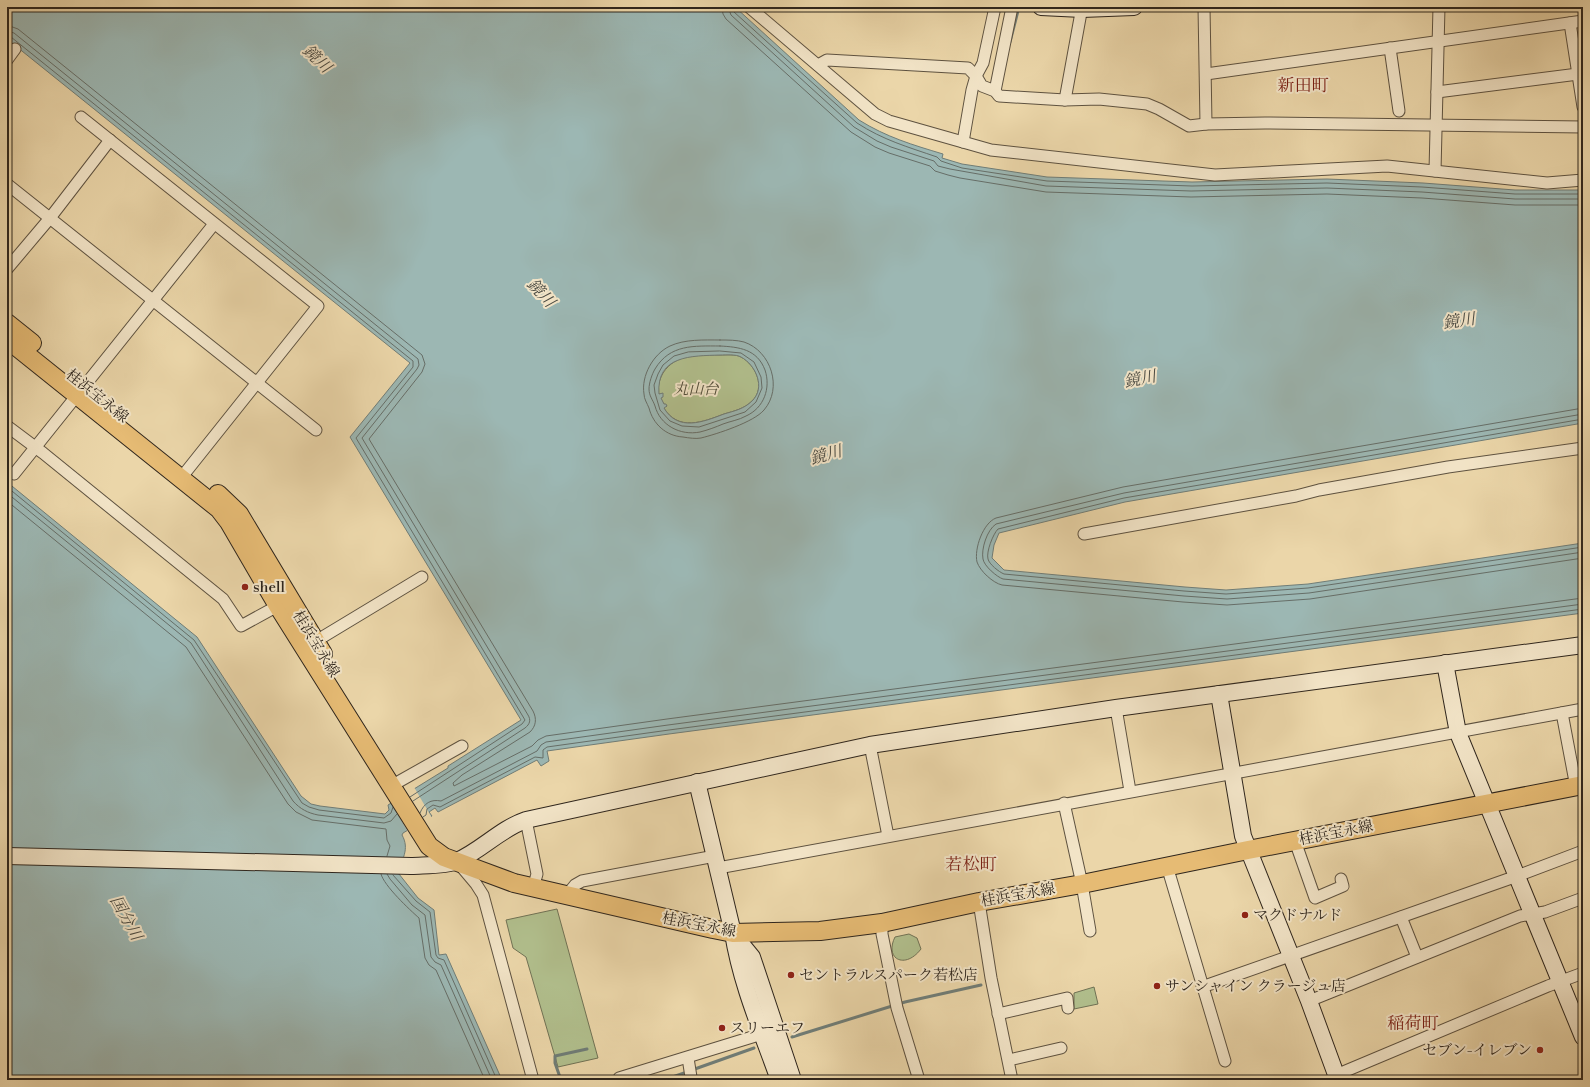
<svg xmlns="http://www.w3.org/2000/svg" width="1590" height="1087" viewBox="0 0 1590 1087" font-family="'Libre Bodoni','Noto Serif JP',serif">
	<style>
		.green { fill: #b1bf8d; stroke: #707255 }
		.water { fill: #9cb7b3; stroke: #707d77; fill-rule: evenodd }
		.pier { fill: #ebd6a9 }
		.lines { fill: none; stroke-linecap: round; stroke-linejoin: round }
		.shore { stroke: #666e68; stroke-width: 1 }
		.stream { stroke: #707d77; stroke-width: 3 }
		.street-casing { stroke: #5e5240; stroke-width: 13 }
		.secondary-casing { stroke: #2f261d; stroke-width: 18 }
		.primary-casing { stroke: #2f261d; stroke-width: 20 }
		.street { stroke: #f2e4c7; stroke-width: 11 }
		.secondary { stroke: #f2e4c7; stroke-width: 16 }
		.primary { stroke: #e6bb74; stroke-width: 18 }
		.poi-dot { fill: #8f2418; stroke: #f2e4c7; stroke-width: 1.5 }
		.labels { text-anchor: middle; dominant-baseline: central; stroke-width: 4; stroke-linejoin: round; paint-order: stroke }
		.park-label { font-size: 15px; font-style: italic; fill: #504c39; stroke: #f2e4c7 }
		.street-label { font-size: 15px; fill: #2f261d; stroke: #f2e4c7 }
		.poi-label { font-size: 15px; fill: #2f261d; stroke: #f2e4c7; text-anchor: start }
		.water-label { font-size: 16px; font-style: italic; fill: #4a4a42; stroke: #f2e4c7 }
		.quarter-label { font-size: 17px; fill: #7a1f14; stroke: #f2e4c7 }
	</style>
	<rect width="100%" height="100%" fill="#ebd6a9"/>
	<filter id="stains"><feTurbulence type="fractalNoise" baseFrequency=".005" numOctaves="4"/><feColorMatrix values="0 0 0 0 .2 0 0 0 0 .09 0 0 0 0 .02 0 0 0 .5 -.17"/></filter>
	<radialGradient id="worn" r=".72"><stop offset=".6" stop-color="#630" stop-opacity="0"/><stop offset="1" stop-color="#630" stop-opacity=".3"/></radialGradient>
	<g class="green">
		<path d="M 720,355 C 726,355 736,354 741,357 C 756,365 766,388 752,401 C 744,409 734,411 724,414 C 703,422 678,432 663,407 L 667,406 C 662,404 659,396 658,390 C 658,385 660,378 663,373 C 676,353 699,355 720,355 Z"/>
		<polygon points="557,909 598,1058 558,1067 526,957 513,948 506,920"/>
		<path d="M 909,934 L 917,938 L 921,949 C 905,970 884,959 895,937 Z"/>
		<polygon points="1094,987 1098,1004 1074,1009 1074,993"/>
	</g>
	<path class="water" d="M 7,7 L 735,7 L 859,120 C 886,137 913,145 943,154 L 942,158 L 962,164 L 1047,177 L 1192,182 L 1327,179 L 1423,183 L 1515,190 L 1583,190 L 1583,423 L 1125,502 L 999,533 L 994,545 L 992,558 L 1004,570 L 1185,587 L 1226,590 L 1308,584 L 1583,543 L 1583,613 L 669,734 L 547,751 L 549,761 L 541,766 L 537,760 L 438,812 L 435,808 L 429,812 L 432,816 L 403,833 L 402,835 C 410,849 402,860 397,873 L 399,874 L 418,898 L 434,910 L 439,955 L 446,954 L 502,1080 L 7,1080 L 7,482 L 197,637 L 301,796 L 311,804 L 320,806 L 385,814 L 389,810 L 388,805 L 448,768 L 448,766 L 521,720 L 350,437 L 410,363 L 7,39 ZM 720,355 C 726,355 736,354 741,357 C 756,365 766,388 752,401 C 744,409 734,411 724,414 C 703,422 678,432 664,408 L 667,406 L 666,404 L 664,404 L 661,398 L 663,397 L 663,393 L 659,394 C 656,355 692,356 720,355 Z"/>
	<polygon class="pier" points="414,787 432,818 408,832 391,802"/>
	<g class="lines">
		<g class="shore">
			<polyline points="722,7 723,14 726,19 851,132 875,147 889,153 930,166 935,171 948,175 960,178 1046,192 1191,197 1327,194 1422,198 1515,205 1583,205"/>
			<polyline points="728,7 731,15 854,127 877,141 891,147 934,161 938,166 950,169 1046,186 1191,191 1327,188 1422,192 1515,199 1583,199"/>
			<path d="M 733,7 L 734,12 L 857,123 C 883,140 908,147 937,157 L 941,161 L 962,168 L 1047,181 L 1192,186 L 1327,183 L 1422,187 L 1515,194 L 1583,194"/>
			<path d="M 7,25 L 18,29 L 422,355 L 425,364 L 422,372 L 369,439 L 533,711 C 537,719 536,726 530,732 L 462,775 L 453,783 L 454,786 L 532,746 L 538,740 L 546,736 L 667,719 L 1583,598"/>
			<path d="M 7,31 L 14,33 L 418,359 L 419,365 L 417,369 L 362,438 L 528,715 C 531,720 530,724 525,728 L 413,801"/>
			<polyline points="7,36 11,37 413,361 413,367 356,438 525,720 522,724 410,797"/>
			<path d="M 720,340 C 728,340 737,340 744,342 C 771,351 783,388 764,410 C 754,422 717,434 701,438 C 696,439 689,438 683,437 C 666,436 653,424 649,408 C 647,403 644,399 644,394 C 641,376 653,354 670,346 C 685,339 704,340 720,340 Z"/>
			<path d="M 720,346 C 739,347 757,349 765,370 C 771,388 764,408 746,416 C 739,420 731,421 723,424 C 716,427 708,430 700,432 C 680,436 660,425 655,406 C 653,400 649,396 649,389 C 649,383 652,374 655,369 C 670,344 694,346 720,346 Z"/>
			<polygon points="720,351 741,353 754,362 761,377 762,388 756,402 745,412 699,427 682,426 670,421 660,410 655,393 654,385 658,374 663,365 674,356 688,352"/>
			<path d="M 1583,408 L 1123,487 L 996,518 C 983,523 974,549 977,562 C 980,571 993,583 1002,585 L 1183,602 L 1227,605 L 1310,599 L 1583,558"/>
			<path d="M 1583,414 L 1124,493 L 996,524 C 987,530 981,549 983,559 C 984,566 997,577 1003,579 L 1184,596 L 1227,599 L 1309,593 L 1583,552"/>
			<path d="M 1583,419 L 1124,498 L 998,529 C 993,534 986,552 988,559 C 989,564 999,572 1004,574 L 1184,591 L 1226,594 L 1308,588 L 1583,547"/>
			<polyline points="7,487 194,640 302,803 309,807 319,810 384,818 391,813 393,807"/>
			<path d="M 7,493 L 191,643 L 293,801 C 300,809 308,813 318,815 L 384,823 L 391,821 L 397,814"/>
			<polyline points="7,501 186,647 288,804 296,812 312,820 386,829 387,840 390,846 387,856"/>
			<path d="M 420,813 C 424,803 431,799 441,801 L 537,751 L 541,745 L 546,742 L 668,725 L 1583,604"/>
			<polyline points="423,817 426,815 427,809 433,805 440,807 535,757 543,758 543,750 547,747 669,730 1583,609"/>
			<path d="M 381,874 C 384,886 410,910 419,918 L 425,958 L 429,965 L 436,970 L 485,1080"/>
			<polyline points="387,874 390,879 412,905 425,915 431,957 435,962 441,965 492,1080"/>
			<polyline points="393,875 416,901 430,912 436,955 438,958 444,960 497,1080"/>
		</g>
		<g class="stream">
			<polyline points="1010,42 1019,7"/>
			<polyline points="792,1037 905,1002 981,985"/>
			<polyline points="692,1070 754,1048"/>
			<polyline points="561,1080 555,1063 555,1056 587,1049"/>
			<polyline points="664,1080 687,1072"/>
		</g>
		<defs>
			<g id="street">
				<polyline points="749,7 875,114 889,121 991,150 1215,175 1387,166 1547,183 1583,180"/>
				<polyline points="1204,7 1206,124"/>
				<polyline points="1570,23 1583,107"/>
				<polyline points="1390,48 1399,111"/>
				<polyline points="7,60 15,49"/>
				<polyline points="818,65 827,60 968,68 976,76 982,86 995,91 999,96 1065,100 1099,99 1147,104 1159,109 1189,126 1206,124 1265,123 1583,127"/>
				<polyline points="1206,74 1583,21"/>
				<polyline points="995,91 1012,7"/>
				<polyline points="1437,92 1578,74"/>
				<polyline points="1065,100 1082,7"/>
				<polyline points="81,117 318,306 181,478"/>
				<polyline points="963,142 972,90 976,76 983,63 995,7"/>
				<polyline points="1435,171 1439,7"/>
				<polyline points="7,184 316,430"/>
				<polyline points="7,269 50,218 110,140"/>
				<polyline points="7,426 43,453 223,599 241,626 283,603"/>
				<polyline points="14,474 214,224"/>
				<polyline points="1084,534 1296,496 1319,490 1448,467 1583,448"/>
				<polyline points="311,644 422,577"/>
				<polyline points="1116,708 1130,791"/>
				<polyline points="1562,713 1576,787"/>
				<polyline points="870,745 888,836"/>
				<polyline points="391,786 462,746"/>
				<polyline points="1064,803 1082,884 1090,931"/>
				<polyline points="526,820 537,874 533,888"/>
				<polyline points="1295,841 1315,898 1343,886 1341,879"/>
				<polyline points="460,865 476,884 483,895 533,1080"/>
				<polyline points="1167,866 1225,1061"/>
				<polyline points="718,868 1583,709"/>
				<polyline points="566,896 575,885 582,881 715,856"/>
				<polyline points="979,902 991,978 1012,1080"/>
				<polyline points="1401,917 1417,957"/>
				<polyline points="882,923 882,934 897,1008 919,1080"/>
				<polyline points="1202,987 1517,876 1583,851"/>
				<polyline points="1309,1001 1520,916 1545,912 1583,898"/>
				<polyline points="998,1014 1067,998 1068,1008"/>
				<polyline points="688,1058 691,1077"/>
				<polyline points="1009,1060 1061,1048"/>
				<polyline points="1336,1075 1548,986 1583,973"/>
				<polyline points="619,1078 762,1034"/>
			</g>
			<g id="secondary">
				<polyline points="1041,7 1082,9 1134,7"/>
				<polyline points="1445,663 1458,733 1583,1037"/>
				<polyline points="1219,694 1243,836 1309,1001 1338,1080"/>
				<path d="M 697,782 L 733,933 C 741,984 762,1032 779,1080"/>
				<path d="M 7,856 L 411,866 C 424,865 445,866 457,861 C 482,850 500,829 526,820 L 870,745 L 1116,708 L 1583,645"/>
				<polyline points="734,935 752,957 793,1080"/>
			</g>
			<g id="primary">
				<polyline points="7,323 32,343"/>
				<polyline points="7,339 219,509 229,522 278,606 429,846 444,857 514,883 713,929 733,933 820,931 882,923 979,902 1082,884 1248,850 1583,785"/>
				<polyline points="218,494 239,514 323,654"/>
			</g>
		</defs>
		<use href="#street" class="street-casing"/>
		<use href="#secondary" class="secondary-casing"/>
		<use href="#primary" class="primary-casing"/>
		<use href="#street" class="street"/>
		<use href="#secondary" class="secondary"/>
		<use href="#primary" class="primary"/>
	</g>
	<g class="poi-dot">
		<circle cx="245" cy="587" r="4"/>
		<circle cx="1245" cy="915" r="4"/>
		<circle cx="791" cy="975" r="4"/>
		<circle cx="1157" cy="986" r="4"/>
		<circle cx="722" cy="1028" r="4"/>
		<circle cx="1540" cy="1050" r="4"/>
	</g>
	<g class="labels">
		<g class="park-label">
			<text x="696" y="389">丸山台</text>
		</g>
		<g class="street-label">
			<text transform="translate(97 396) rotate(39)">桂浜宝永線</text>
			<text transform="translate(316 644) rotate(59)">桂浜宝永線</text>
			<text transform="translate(1336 833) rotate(-11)">桂浜宝永線</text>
			<text transform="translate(1018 895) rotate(-10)">桂浜宝永線</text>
			<text transform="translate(699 925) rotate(11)">桂浜宝永線</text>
		</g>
		<g class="poi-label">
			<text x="253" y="587">shell</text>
			<text x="1253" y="915">マクドナルド</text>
			<text x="799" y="975">セントラルスパーク若松店</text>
			<text x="1165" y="986">サンシャイン クラージュ店</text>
			<text x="730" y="1028">スリーエフ</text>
			<text x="1532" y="1050" text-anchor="end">セブン-イレブン</text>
		</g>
		<g class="water-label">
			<text transform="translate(317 59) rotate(43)">鏡川</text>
			<text transform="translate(541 293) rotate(47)">鏡川</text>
			<text transform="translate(1459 321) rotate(-8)">鏡川</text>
			<text transform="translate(1140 379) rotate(-11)">鏡川</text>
			<text transform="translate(826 455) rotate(-15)">鏡川</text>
			<text transform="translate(126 918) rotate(61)">国分川</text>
		</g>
		<g class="quarter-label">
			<text x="1303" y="86">新田町</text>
			<text x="971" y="865">若松町</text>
			<text x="1413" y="1024">稲荷町</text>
		</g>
	</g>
	<rect width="1590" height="1087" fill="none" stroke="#ebd6a9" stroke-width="24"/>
	<rect x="8" y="8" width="1574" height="1071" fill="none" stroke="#2f261d" stroke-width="2"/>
	<rect x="12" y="12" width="1566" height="1063" fill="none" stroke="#2f261d"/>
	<rect width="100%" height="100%" filter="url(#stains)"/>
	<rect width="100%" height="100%" fill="url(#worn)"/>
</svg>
